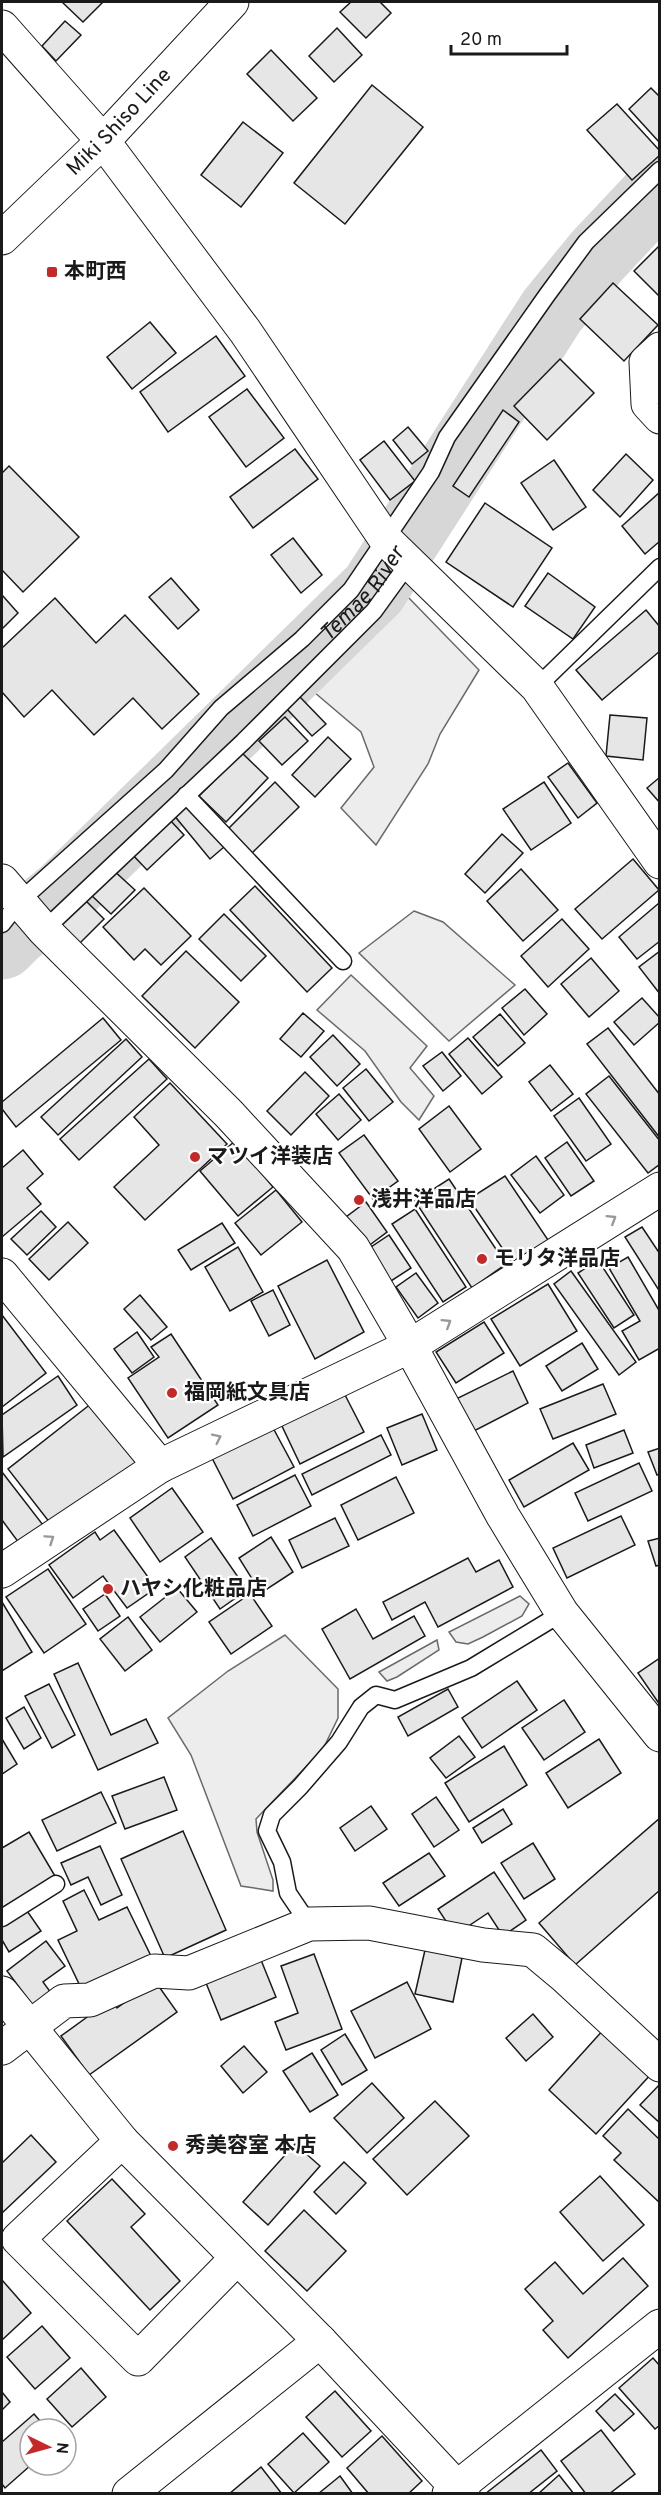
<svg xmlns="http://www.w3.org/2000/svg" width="661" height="2495" viewBox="0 0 661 2495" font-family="Overpass,'Noto Sans JP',sans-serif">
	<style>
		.built { fill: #ededed; stroke: #6a6a6a; stroke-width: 1.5 }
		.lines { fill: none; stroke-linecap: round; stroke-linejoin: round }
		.river { stroke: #d7d7d7; stroke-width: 69 }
		.building { fill: #e6e6e6; stroke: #1a1a1a; stroke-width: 1.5 }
		.service-casing { stroke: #1a1a1a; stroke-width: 19 }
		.minor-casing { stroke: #1a1a1a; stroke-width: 35 }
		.primary-casing { stroke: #1a1a1a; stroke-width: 35 }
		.service { stroke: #fff; stroke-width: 16 }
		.minor { stroke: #fff; stroke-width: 33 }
		.primary { stroke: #fff; stroke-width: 33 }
		.oneway { stroke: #989898 }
		.poi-dot { fill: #c62828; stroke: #fff; stroke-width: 2 }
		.labels { text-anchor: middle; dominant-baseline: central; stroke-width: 4.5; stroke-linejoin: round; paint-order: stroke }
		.street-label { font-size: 21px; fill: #1a1a1a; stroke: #fff }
		.poi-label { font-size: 21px; font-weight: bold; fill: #1a1a1a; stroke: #fff; text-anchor: start }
		.water-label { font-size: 22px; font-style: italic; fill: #1a1a1a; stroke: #fff }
	</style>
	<rect width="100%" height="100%" fill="#fff"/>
	<g class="built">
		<polygon points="407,596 479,670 440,734 428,764 376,845 341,808 374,767 361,732 314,692 386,620"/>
		<polygon points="414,911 443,922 515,985 449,1041 359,953"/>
		<polygon points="351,975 427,1046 410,1068 434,1096 419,1120 401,1102 365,1051 317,1010"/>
		<polygon points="520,1596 529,1604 522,1616 483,1637 468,1644 456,1642 449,1632"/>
		<polygon points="285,1635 338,1689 338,1718 323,1749 256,1819 257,1832 273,1880 273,1891 241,1886 191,1755 168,1718 228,1671"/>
		<polygon points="437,1640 439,1650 397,1677 387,1681 379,1672"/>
	</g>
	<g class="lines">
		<path class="river" id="s1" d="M 2,945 L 14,933 L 64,893 L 374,589 L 552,311 L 597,256 L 660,189"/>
	</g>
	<g class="building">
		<polygon points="62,2 103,2 83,22"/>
		<polygon points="351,2 380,2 391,13 366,38 340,12"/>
		<polygon points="65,21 81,35 56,61 42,46"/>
		<polygon points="337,28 362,55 334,82 309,56"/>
		<polygon points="271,50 317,98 293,121 247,74"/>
		<polygon points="372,85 423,127 345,224 294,183"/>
		<polygon points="651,88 660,97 660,143 629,109"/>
		<polygon points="617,104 660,151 660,155 632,180 587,130"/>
		<polygon points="243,122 283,153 241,207 201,175"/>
		<polygon points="660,245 660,297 634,271"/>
		<polygon points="613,283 658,325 624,361 580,319"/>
		<polygon points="150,322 176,353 132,389 107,357"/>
		<polygon points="216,336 245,376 168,432 140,392"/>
		<polygon points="560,359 594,393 547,440 514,406"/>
		<polygon points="247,389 284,438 246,467 209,417"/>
		<polygon points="503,410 519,422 469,497 453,486"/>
		<polygon points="408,427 428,451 412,464 393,440"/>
		<polygon points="384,441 415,481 390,500 360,460"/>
		<polygon points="295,449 318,479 253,528 230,497"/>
		<polygon points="626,454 653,480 620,517 593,490"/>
		<polygon points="554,460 586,507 553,530 521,483"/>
		<polygon points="9,466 79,537 23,592 2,570 2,473"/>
		<polygon points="660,492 660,541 645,554 622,526"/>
		<polygon points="485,503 552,548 513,607 446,562"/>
		<polygon points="293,538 322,575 301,593 271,555"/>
		<polygon points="548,573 595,607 573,639 525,606"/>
		<polygon points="171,578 199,610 178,629 149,597"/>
		<polygon points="2,595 18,613 2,629"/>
		<polygon points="55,598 96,643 125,615 199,694 162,729 133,698 94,735 52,690 24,717 2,692 2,648"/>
		<polygon points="646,610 660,627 660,651 602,700 576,670"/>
		<polygon points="300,697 326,724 312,736 287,709"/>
		<polygon points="610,715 647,718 643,760 606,756"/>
		<polygon points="285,717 308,741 282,765 259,741"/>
		<polygon points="328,737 351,759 315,797 292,775"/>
		<polygon points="242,753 268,778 226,822 199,796"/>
		<polygon points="568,763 597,803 578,818 548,777"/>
		<polygon points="660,777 660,803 647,788"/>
		<polygon points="275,782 299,807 252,853 228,829"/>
		<polygon points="544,782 571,823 531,850 503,809"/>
		<polygon points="187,803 224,847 210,859 173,814"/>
		<polygon points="168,818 184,835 147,870 131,853"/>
		<polygon points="502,834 523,853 485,893 465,874"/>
		<polygon points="633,859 659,890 602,939 575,909"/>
		<polygon points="112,869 135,890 111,914 88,892"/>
		<polygon points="521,869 558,910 523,941 487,901"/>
		<polygon points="255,886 332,968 307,992 230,910"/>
		<polygon points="144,888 191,936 161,965 145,949 134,960 103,927"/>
		<polygon points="84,899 104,919 79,944 59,923"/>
		<polygon points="659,903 660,941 637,959 619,937"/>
		<polygon points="224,914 266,956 241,981 199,939"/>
		<polygon points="562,919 589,949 548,987 521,956"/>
		<polygon points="186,951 239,1002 195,1048 142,996"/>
		<polygon points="660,951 660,994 639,967"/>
		<polygon points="591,958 619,991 589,1017 561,984"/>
		<polygon points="525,989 547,1014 524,1035 502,1008"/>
		<polygon points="642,998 660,1018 660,1022 634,1045 614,1022"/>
		<polygon points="303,1013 324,1031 301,1057 280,1039"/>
		<polygon points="500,1014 525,1043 498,1066 473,1037"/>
		<polygon points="103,1018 121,1040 16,1127 2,1109 2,1102"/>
		<polygon points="608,1028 660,1095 660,1138 587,1044"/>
		<polygon points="333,1035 360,1064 337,1086 310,1057"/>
		<polygon points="468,1038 502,1077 482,1094 449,1054"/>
		<polygon points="126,1039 142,1057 58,1135 41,1117"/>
		<polygon points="442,1052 461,1076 443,1091 423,1066"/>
		<polygon points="149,1059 167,1079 79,1160 60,1139"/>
		<polygon points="550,1065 573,1094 551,1111 529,1082"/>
		<polygon points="366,1069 393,1102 369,1121 343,1088"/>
		<polygon points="305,1072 329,1096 291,1135 267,1111"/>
		<polygon points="609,1076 660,1141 660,1164 648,1173 586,1094"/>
		<polygon points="170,1083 227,1144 145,1220 114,1187 159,1145 134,1117"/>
		<polygon points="339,1094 361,1120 338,1140 316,1114"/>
		<polygon points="579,1098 611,1144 586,1161 554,1116"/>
		<polygon points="449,1106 481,1149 450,1172 419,1129"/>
		<polygon points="364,1135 398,1181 373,1199 339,1153"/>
		<polygon points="235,1141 273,1187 238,1216 200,1171"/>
		<polygon points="567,1142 594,1181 571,1196 545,1158"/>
		<polygon points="23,1150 43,1174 27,1188 41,1204 2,1237 2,1168"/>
		<polygon points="536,1156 564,1195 540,1213 511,1175"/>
		<polygon points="505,1176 550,1243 515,1267 469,1199"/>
		<polygon points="449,1179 506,1264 472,1288 415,1201"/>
		<polygon points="276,1190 302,1222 261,1255 235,1223"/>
		<polygon points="366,1202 387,1232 367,1247 346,1217"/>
		<polygon points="415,1209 466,1287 443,1302 392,1224"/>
		<polygon points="41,1211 56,1227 27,1255 11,1239"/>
		<polygon points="68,1222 88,1243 49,1280 29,1259"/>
		<polygon points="222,1223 235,1243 191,1270 178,1250"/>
		<polygon points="642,1227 660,1254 660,1292 625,1237"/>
		<polygon points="389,1235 411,1268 391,1281 368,1249"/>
		<polygon points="238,1247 263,1292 230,1311 205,1267"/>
		<polygon points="628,1257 660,1312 660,1348 639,1360 622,1331 640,1321 609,1268"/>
		<polygon points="327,1260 364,1332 315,1359 278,1286"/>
		<polygon points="598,1260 634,1315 614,1328 578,1273"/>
		<polygon points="571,1271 636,1362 619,1375 554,1284"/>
		<polygon points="416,1273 438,1303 418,1318 396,1287"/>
		<polygon points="548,1284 577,1331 520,1366 491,1319"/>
		<polygon points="273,1290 290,1325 269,1336 251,1301"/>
		<polygon points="140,1295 167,1327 151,1340 124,1309"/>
		<polygon points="2,1315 46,1373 2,1407"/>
		<polygon points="484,1322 504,1353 456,1383 436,1352"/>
		<polygon points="137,1332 154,1357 132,1373 114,1349"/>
		<polygon points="171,1334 218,1405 168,1438 128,1378 159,1357 151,1347"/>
		<polygon points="582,1343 598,1369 562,1391 546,1366"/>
		<polygon points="513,1371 528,1403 472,1432 456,1399"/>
		<polygon points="58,1376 77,1405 3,1457 2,1415"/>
		<polygon points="603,1384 616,1414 553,1439 540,1409"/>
		<polygon points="344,1393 364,1432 300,1464 281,1424"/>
		<polygon points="92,1403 138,1462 54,1528 8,1469"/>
		<polygon points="422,1414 437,1450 402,1465 387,1428"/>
		<polygon points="272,1426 294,1467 233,1499 212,1458"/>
		<polygon points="624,1430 633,1453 594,1468 586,1445"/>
		<polygon points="381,1435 391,1455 312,1495 302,1474"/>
		<polygon points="573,1443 589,1470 524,1507 509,1480"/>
		<polygon points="660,1448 660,1474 657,1475 648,1452"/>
		<polygon points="639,1463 652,1491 588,1521 575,1493"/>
		<polygon points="2,1472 43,1525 19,1543 2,1520"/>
		<polygon points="295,1475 311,1506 253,1536 237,1505"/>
		<polygon points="396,1477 414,1513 358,1540 341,1505"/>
		<polygon points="172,1488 203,1532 160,1562 130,1518"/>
		<polygon points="621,1516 635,1545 567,1578 553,1548"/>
		<polygon points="335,1518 349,1546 302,1568 289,1540"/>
		<polygon points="114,1530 156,1588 127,1608 103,1576 73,1598 49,1565 95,1532 100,1540"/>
		<polygon points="271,1537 293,1572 261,1593 239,1558"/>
		<polygon points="211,1538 247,1590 220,1609 185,1557"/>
		<polygon points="660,1538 660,1565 656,1566 648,1541"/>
		<polygon points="468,1558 476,1572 499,1560 513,1587 438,1627 425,1602 392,1620 383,1602"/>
		<polygon points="48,1569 86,1624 44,1653 6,1597"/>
		<polygon points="177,1588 197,1612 160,1642 140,1617"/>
		<polygon points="105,1594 120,1616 98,1631 83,1609"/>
		<polygon points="250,1594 272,1626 231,1654 209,1622"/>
		<polygon points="2,1602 32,1652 2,1671"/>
		<polygon points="356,1609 373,1639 414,1616 425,1636 350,1679 322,1629"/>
		<polygon points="128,1617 152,1650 125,1671 100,1639"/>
		<polygon points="660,1658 660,1705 638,1673"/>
		<polygon points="78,1663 111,1735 146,1719 158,1743 98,1770 54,1674"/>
		<polygon points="517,1681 537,1710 482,1748 462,1718"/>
		<polygon points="49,1684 75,1735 52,1748 25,1696"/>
		<polygon points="448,1689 458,1707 408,1736 398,1717"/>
		<polygon points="564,1700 585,1732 544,1760 522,1728"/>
		<polygon points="24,1707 41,1738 24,1749 6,1718"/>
		<polygon points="459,1736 475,1757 446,1778 430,1758"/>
		<polygon points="2,1739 17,1764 2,1774"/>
		<polygon points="599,1739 621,1773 568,1808 546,1773"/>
		<polygon points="504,1746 527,1785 469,1822 445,1783"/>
		<polygon points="164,1777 177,1810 125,1829 112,1796"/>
		<polygon points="101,1792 116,1823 57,1851 42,1820"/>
		<polygon points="436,1797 459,1830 434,1847 412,1814"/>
		<polygon points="371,1806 387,1829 355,1851 340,1828"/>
		<polygon points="503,1809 512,1824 482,1843 473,1828"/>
		<polygon points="660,1818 660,1890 575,1965 539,1923"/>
		<polygon points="183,1831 226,1930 165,1958 121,1859"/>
		<polygon points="29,1832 55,1876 2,1908 2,1848"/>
		<polygon points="533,1843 555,1879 524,1899 501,1863"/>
		<polygon points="100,1846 122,1895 101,1905 88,1877 71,1885 61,1863"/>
		<polygon points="429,1853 445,1876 399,1906 383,1883"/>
		<polygon points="494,1872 526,1920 503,1936 488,1913 455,1935 438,1909"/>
		<polygon points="84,1890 99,1920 127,1907 151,1956 82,1990 58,1940 77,1931 63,1901"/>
		<polygon points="25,1908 41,1931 9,1952 2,1940 2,1923"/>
		<polygon points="46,1941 65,1966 43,1982 54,1997 37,2011 7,1971"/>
		<polygon points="425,1950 462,1958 453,2002 415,1994"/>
		<polygon points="314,1954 342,2029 286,2050 275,2022 298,2013 281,1966"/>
		<polygon points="261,1960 276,1997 221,2020 206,1983"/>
		<polygon points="155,1981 177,2012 89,2075 61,2036 112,1999 117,2008"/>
		<polygon points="407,1982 431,2029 375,2058 351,2011"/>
		<polygon points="533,2014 553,2037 526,2061 506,2038"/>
		<polygon points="605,2028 653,2072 596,2134 549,2090"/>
		<polygon points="345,2034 367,2070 342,2085 321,2050"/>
		<polygon points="244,2046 267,2072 243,2093 221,2066"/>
		<polygon points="312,2053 338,2095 310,2112 283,2071"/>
		<polygon points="372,2083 404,2118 367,2153 334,2118"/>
		<polygon points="660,2084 660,2123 640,2105"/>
		<polygon points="435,2101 469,2136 407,2195 373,2159"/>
		<polygon points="628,2109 660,2140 660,2203 614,2160 621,2153 603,2136"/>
		<polygon points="31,2135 56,2162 2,2213 2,2163"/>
		<polygon points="295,2144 320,2166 268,2225 243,2202"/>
		<polygon points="344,2162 366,2183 336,2214 314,2192"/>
		<polygon points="600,2176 644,2225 603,2261 560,2212"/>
		<polygon points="112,2179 145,2214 131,2227 180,2281 150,2310 67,2221"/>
		<polygon points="304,2210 346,2251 307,2291 265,2251"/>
		<polygon points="623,2258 648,2286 568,2358 543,2330 553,2321 525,2289 555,2262 583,2294"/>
		<polygon points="2,2280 31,2313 2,2340"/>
		<polygon points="42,2326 70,2358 35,2389 7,2357"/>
		<polygon points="653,2358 660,2366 660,2425 655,2429 619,2388"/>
		<polygon points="81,2368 106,2397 72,2427 47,2399"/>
		<polygon points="335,2391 371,2431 342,2457 306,2417"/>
		<polygon points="2,2392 10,2402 2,2410"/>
		<polygon points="615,2394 634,2414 614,2431 596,2411"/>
		<polygon points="34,2414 47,2429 30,2429 31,2465 5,2488 2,2484 2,2442"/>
		<polygon points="601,2430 635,2474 609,2494 586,2494 561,2461"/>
		<polygon points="303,2433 329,2462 294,2493 268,2464"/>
		<polygon points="382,2436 422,2481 408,2494 369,2494 347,2468"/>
		<polygon points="541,2450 557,2471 528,2494 485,2494"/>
		<polygon points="261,2467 282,2494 229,2494"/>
		<polygon points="559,2475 574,2494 538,2494"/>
		<polygon points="340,2476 353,2494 318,2494"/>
	</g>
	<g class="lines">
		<defs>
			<g id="service">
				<polyline points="537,687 660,567"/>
				<polyline points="186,795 343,961"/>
				<polyline points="2,924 20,901 166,770 221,708 302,639 351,590 431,472 447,437 547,295 586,242 660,170"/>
				<polyline points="44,930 243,742 374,611 408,564"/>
				<polyline points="2,1918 56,1884"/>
				<polyline points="309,1924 288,1893 282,1862 267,1831 272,1815 300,1787 339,1742 361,1707 376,1695 395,1700 471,1668 562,1613"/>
			</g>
			<g id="minor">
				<polyline points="2,27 103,141 245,331 386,540 537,687 660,862"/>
				<polyline points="660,349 646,362 648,404 660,417"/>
				<polyline points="2,881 44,930 229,1114 353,1248 410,1346 503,1516 562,1613 660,1735"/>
				<polyline points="2,1275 160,1466"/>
				<polyline points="2,1571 160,1466 410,1346 660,1189"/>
				<polyline points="2,1993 122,2141 320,2341 463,2494"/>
				<polyline points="2,2048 64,2001 90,2000 154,1971 189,1973 309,1924 369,1923 483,1945 533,1950 563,1975 660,2065"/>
				<polyline points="122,2141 18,2239 138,2359 237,2258"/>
				<polyline points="129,2494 320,2341"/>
				<polyline points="449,2494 660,2326"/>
			</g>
			<g id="primary">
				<path id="s2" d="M 2,238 L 103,141 L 232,2"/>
			</g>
		</defs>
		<use href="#service" class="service-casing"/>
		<use href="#minor" class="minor-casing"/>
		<use href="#primary" class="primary-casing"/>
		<use href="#service" class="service"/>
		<use href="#minor" class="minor"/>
		<use href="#primary" class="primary"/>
	</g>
	<defs><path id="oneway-chevron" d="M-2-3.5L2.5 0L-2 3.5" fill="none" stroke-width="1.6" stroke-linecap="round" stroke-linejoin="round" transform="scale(1.5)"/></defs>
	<g class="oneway">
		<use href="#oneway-chevron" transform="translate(612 1219) rotate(-32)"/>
		<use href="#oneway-chevron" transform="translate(447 1323) rotate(-32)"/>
		<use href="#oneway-chevron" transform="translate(217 1438) rotate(-26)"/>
		<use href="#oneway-chevron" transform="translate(50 1539) rotate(-34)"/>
	</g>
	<g class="poi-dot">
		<rect x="46" y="266" width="12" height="12" rx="3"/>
		<circle cx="195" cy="1157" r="6"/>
		<circle cx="359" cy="1200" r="6"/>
		<circle cx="482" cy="1259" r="6"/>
		<circle cx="172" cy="1393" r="6"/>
		<circle cx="108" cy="1589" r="6"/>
		<circle cx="173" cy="2146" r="6"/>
	</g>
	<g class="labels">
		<g class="street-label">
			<text stroke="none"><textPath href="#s2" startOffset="165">Miki Shiso Line</textPath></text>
		</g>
		<g class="poi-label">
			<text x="64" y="272">本町西</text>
			<text x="207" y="1157">マツイ洋装店</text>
			<text x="371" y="1200">浅井洋品店</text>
			<text x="494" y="1259">モリタ洋品店</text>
			<text x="184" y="1393">福岡紙文具店</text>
			<text x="120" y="1589">ハヤシ化粧品店</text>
			<text x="185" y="2146">秀美容室 本店</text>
		</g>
		<g class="water-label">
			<text stroke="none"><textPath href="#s1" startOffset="504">Temae River</textPath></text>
		</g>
	</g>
	<rect width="661" height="2495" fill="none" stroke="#1a1a1a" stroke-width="6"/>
	<g transform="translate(48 2447) rotate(95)"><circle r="28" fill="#ffffff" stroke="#a3a3a3" stroke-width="1.5"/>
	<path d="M0-4.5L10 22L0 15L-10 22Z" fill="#c62828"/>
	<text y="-9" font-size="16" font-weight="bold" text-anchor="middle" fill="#1a1a1a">N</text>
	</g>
	<path d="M451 45v9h116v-9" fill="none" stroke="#1a1a1a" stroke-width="3"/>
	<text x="460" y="45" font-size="18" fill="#1a1a1a" stroke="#ffffff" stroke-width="4.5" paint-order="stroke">20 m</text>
</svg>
